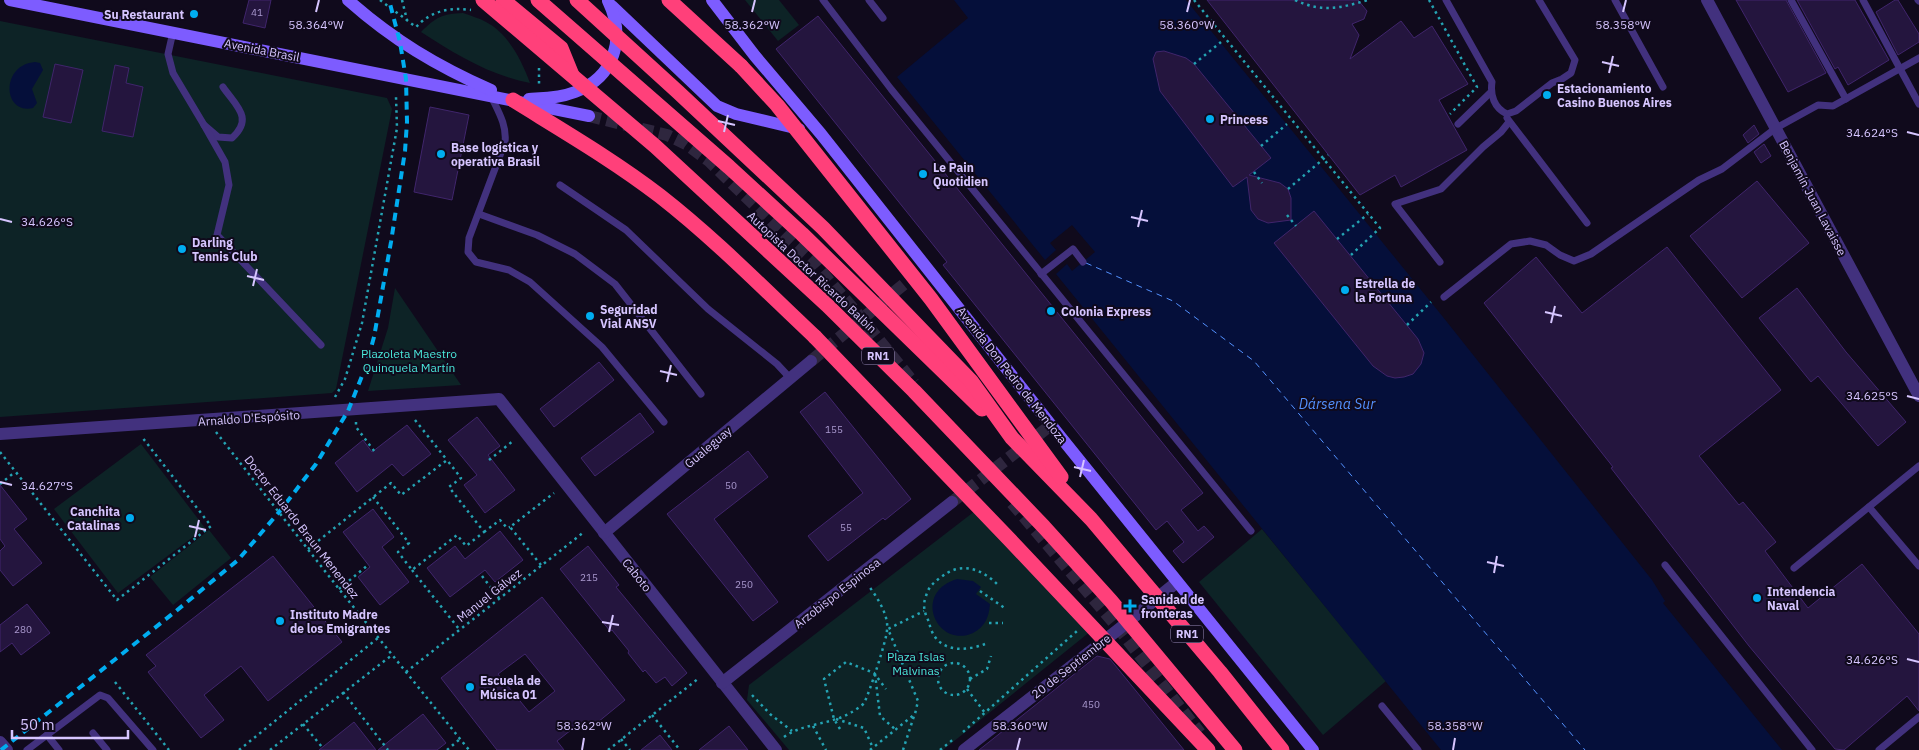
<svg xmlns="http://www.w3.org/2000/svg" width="1919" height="750" viewBox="0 0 1919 750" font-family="'IBM Plex Sans',sans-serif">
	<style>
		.green { fill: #0d2326 }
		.water { fill: #050f3a }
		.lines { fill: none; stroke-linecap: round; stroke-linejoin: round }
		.ferry { stroke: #5391ff; stroke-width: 1; stroke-dasharray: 6 5; stroke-linecap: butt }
		.building { fill: #24153e; stroke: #40256c; fill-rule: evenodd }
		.minor-tunnel { stroke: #2e263e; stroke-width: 12; stroke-dasharray: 12 6; stroke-linecap: butt }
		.secondary-tunnel { stroke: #2e263e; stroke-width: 12; stroke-dasharray: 12 6; stroke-linecap: butt }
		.path { stroke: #24a3b3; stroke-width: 2.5; stroke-dasharray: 2.5 4; stroke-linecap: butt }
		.service { stroke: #42317e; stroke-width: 7 }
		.minor { stroke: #42317e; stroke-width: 12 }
		.secondary { stroke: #7d5cff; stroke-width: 12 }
		.motorway { stroke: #ff407a; stroke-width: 15 }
		.rail { stroke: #00adf0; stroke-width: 4; stroke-dasharray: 8 6; stroke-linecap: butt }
		.path-bridge { stroke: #24a3b3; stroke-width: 2.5; stroke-dasharray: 2.5 4; stroke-linecap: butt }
		.motorway-bridge { stroke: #ff407a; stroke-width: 15 }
		.ticks { fill: none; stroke: #d6c5ff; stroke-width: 2 }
		.poi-dot { fill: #00adf0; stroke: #100a1c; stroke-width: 2 }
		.labels { text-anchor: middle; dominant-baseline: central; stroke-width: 4; stroke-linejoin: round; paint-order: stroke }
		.number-label { font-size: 10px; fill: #aa99cf }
		.shield { fill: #100a1c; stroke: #9b8dbb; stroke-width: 1 }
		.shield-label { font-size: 11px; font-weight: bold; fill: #d6c5ff }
		.poi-label { font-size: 12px; font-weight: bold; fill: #d6c5ff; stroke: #100a1c; text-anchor: start }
		.street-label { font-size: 12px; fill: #d6c5ff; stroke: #100a1c }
		.park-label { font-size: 12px; fill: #4ae6da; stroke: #100a1c }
		.water-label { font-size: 14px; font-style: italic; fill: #5391ff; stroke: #100a1c }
		.ticks-label { font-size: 12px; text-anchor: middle; fill: #d6c5ff; stroke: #100a1c; stroke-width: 4; stroke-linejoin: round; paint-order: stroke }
	</style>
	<rect width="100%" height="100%" fill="#100a1c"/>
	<g class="green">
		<polygon points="745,0 779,0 799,25 778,41"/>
		<path d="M 463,13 C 471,16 479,18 486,22 C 508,33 522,61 530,83 C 489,75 455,54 421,32 C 436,17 442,14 463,13 Z"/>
		<polygon points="0,21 387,98 392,109 336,389 332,393 0,417"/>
		<polygon points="395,288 461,385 368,391 388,328"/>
		<polygon points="141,444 205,528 118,593 54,509"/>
		<polygon points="975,511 1091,631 943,750 789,750 747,700 749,685"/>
		<polygon points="1262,529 1386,681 1323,735 1199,582"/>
		<polygon points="209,530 231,558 173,605 150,577"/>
	</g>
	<g class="water">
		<polygon points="954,0 1186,0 1443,317 1652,580 1665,601 1663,603 1782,750 1441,750 1056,274 1067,264 1072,271 1095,252 1072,225 1050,243 1056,250 1045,260 897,77 968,18"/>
		<path d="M 35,62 L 40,63 L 43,70 L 32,89 L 37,103 L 33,108 C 3,115 0,65 35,62 Z"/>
		<path d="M 957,579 L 973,581 L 981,587 L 976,594 L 990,604 C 989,617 985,627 973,633 C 938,649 911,593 957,579 Z"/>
	</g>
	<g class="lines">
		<polyline class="ferry" points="1086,263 1173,301 1254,361 1585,750"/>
	</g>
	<g class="building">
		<polygon points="249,0 271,0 265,28 243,23"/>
		<polygon points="1207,0 1358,0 1367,11 1364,19 1352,24 1359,35 1350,59 1401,21 1414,38 1432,26 1468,84 1439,100 1467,150 1401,187 1395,175 1360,195"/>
		<polygon points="1736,0 1786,0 1826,73 1788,92"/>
		<polygon points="1797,0 1855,0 1889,60 1848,85 1838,67 1835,69"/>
		<polygon points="1895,0 1898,0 1919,34 1919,42 1898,55 1876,12"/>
		<polygon points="818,16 1203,493 1181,510 1198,531 1204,526 1214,537 1183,563 1173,551 1184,542 1167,521 1156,530 943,265 947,262 776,49"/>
		<polygon points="1164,51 1186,58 1194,64 1271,158 1249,175 1280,183 1288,189 1291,198 1291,220 1268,223 1258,219 1251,210 1247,177 1233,187 1160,91 1153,59 1156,52"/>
		<polygon points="55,64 83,70 71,123 43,117"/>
		<polygon points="115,65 129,68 126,83 143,87 133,137 102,131"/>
		<polygon points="430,107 469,115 452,200 414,192"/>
		<polygon points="1754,125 1759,134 1748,143 1743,135"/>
		<polygon points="1764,144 1771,156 1761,163 1754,152"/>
		<polygon points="1757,181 1809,243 1742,298 1690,236"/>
		<polygon points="1314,211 1418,339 1424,353 1421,364 1413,374 1404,377 1395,378 1387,376 1373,366 1274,243"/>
		<polygon points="1667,247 1781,390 1699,456 1739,505 1743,502 1776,542 1765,551 1808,608 1862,564 1919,634 1919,711 1907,696 1844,750 1835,749 1749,646 1611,468 1613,467 1484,303 1536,257 1582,313"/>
		<polygon points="1797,288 1846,352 1906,422 1878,446 1818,376 1811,382 1759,318"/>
		<polygon points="599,362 614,380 554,427 540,409"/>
		<polygon points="825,392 911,499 885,520 883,518 828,561 808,536 863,493 800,412"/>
		<polygon points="640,413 654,432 595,476 581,458"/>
		<polygon points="477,417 500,446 488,455 515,490 485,513 464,485 477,475 448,440"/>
		<polygon points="407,425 431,454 403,476 392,464 357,492 335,463 363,440 372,452"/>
		<polygon points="748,451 768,477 714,519 778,602 753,621 667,514"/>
		<polygon points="0,485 27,519 14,529 42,563 13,586 0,570 0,551 5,546 0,539"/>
		<polygon points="373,509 394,537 382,547 409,582 380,605 358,577 370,567 343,532"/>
		<polygon points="500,531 523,560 495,582 485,570 450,597 427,568 455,546 465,559"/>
		<polygon points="588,546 619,585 616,587 687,673 672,686 665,677 656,683 645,670 643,672 628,653 629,651 612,630 610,631 560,569"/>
		<polygon points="273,556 342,642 268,701 241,666 204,695 224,720 201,738 148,672 156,666 146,655"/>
		<path d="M 542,597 L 625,700 L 587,731 L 580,723 L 557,741 L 564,750 L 497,750 L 441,678 ZM 525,654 L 555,691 L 529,712 L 498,674 Z"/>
		<polygon points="27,604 50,633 21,655 12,643 0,652 0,625"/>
		<polygon points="1097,656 1110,659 1184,750 979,750"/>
		<polygon points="423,714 446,743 437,750 378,750"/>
		<polygon points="354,722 376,750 319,750"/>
		<polygon points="729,726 748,750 699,750"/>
		<polygon points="660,735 672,750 641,750"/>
	</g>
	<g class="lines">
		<g class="minor-tunnel">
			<polyline points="811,361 926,266"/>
			<polyline points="952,502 1051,425"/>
		</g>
		<g class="secondary-tunnel">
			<polyline points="589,116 667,135 686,144 709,161 813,262 862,319 914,383"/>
			<polyline points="1012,503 1119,629 1200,733"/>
		</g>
		<g class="path">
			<path d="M 380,0 L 416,27 C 431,11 449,7 471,10"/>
			<polyline points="402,0 407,20"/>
			<polyline points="1194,0 1380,228 1351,255"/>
			<path d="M 1295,0 C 1323,13 1340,8 1368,0"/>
			<polyline points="1429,0 1477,87 1450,114"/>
			<polyline points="1194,64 1221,42"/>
			<polyline points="539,68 539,85"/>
			<polyline points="1261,146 1287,124"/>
			<polyline points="1254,172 1262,183"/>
			<polyline points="1287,215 1296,226"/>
			<polyline points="1337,239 1368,214"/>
			<polyline points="1407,325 1431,302"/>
			<polyline points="335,397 345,379 362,323 397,128 396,97"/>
			<polyline points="415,420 447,460"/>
			<polyline points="356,422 356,427 375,452"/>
			<polyline points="216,432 339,589 469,750"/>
			<polyline points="0,452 117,600 211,526 142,437"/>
			<polyline points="489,460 513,441"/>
			<polyline points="0,484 15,472"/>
			<polyline points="484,532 500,520 507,528 510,527"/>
			<polyline points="308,549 391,483 401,495 447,460 461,478 449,487 484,532 466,546 457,535 412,570 398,552 409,543 373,497"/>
			<polyline points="541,565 510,527 554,493"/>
			<polyline points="412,570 459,629"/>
			<polyline points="482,576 499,598"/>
			<polyline points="339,589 368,565"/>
			<polyline points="980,591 1006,609"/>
			<polyline points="989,623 1003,623"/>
			<path d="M 985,644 C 969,650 947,653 935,637 C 932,633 930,627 929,622 C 925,614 922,606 926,596 C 928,588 933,583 940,578 C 960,561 981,568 998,585"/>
			<circle cx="954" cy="679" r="16"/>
			<polyline points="406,672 584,532"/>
			<polyline points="875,674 880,716 896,730"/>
			<polyline points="970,679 987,669 991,656"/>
			<polyline points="115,682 169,750"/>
			<polyline points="967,689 985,713"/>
			<polyline points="343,692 388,750"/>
			<polyline points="752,695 770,714 792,731"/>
			<polyline points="652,715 680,750"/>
			<polyline points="836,719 864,728 873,748"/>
			<polyline points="303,724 322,747"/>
			<polyline points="813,726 826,750"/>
			<polyline points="840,729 834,719 824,679 846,662 874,673 886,689"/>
			<polyline points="963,732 1077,631"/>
			<path d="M 784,737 C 803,723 831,725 852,712 C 855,710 862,706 864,703 C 868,697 887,639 887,630 C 889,615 877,597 868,585"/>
			<polyline points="621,739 630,750"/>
			<polyline points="239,750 378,638"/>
			<polyline points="270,750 392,655"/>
			<polyline points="447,750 460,739"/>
			<polyline points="608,750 699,678"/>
			<polyline points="870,750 915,714 918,701 888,629 924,611"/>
			<polyline points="903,750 914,716"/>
			<polyline points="940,750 955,738"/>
		</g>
		<g class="service">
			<polyline points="823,0 891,89 1251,531"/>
			<polyline points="869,0 883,18"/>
			<path d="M 1446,0 L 1492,82 C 1490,95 1494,108 1507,114 L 1516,111 L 1552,83 L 1562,79 L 1571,73 L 1575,60 L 1539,0"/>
			<polyline points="1615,0 1663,87"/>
			<polyline points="1791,0 1846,99"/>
			<polyline points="1863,0 1919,104"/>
			<polyline points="1918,0 1919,1"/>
			<path d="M 173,32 L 168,54 L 173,73 L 204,125 L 218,137 L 232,138 C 254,118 236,106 223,87"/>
			<path d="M 491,96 C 498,111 507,125 505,142 L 469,238 L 468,252 L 476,262 L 509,270 L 530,282 L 602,347 L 664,422"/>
			<polyline points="1507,118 1587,223"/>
			<polyline points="1458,124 1491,92"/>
			<polyline points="204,125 225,162 229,185 217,235 321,345"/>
			<polyline points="560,185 626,230 708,309 777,364 790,378"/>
			<polyline points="479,214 537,235 575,254 615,284 701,394"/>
			<polyline points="1440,262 1395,204 1441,189 1483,147 1501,132 1509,122"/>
			<polyline points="1041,274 1073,249 1083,262"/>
			<polyline points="1444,297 1511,244 1530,241 1546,245 1560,255 1574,261 1591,254 1699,180 1722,169 1776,128 1818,105 1833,106 1919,58"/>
			<polyline points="1869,507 1919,566"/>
			<polyline points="1665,565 1812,750"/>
			<polyline points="1794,568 1919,466"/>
			<polyline points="1382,706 1418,750"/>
			<polyline points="93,733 107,750"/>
			<polyline points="47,735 59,750"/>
			<polyline points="27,750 100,695 108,698 153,750"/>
			<polyline points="1879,750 1919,717"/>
		</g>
		<g class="minor">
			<polyline points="1707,0 1919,396"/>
			<polyline points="0,434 499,399 776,750"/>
			<polyline points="604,533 811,361"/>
			<polyline points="722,683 952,502"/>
			<polyline points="0,742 7,750"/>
			<polyline points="964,750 1119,629 1177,582"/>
		</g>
		<g class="secondary">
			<polyline points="10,0 589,116"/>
			<path d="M 348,0 C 393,40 437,66 491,90"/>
			<polyline points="712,0 755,56 821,134 1051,425 1313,750"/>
			<polyline points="612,6 717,106 736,114 799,129"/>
			<path d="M 529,99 C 544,98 560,98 575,92 C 615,77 626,38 608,1"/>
		</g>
		<g class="motorway">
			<polyline points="503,0 561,48 572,75"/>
			<polyline points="669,0 741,66"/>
			<path d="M 513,100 C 563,131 613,160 660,196 C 715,239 764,289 815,337"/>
		</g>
		<polyline class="rail" points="1,750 176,611 238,560 280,511 316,464 348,411 366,366 374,337 391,242 405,151 407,122 406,79 400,42 389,0"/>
		<polyline class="path-bridge" points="1288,189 1328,155"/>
		<g class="motorway-bridge">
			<polyline points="483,0 655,146 827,305 914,391 1044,527 1111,601 1235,750"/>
			<polyline points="538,0 729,167 802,234 982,409"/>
			<polyline points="577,0 678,92 823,228 971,381 1012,438 1091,519 1220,672 1282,750"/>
			<polyline points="741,66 777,105 931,299 1061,477"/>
			<polyline points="815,337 1010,540 1208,750"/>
		</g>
	</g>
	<path class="ticks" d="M 316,12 L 319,0M 752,12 L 755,0M 1187,12 L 1190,0M 1623,12 L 1626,0M 1602,62 L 1619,66M 1609,73 L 1613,56M 718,121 L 735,125M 724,132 L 728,115M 1907,132 L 1919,135M 1131,217 L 1148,221M 0,219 L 12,222M 1138,227 L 1142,210M 247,276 L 264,280M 253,286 L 257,269M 1545,312 L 1562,316M 1551,323 L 1555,306M 660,371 L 677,375M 667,382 L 671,365M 1907,396 L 1919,399M 1074,467 L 1091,471M 1080,477 L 1084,460M 0,482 L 12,485M 189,526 L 206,530M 195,537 L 199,520M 1487,562 L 1504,566M 1494,573 L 1497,556M 602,622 L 619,625M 609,632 L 613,615M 1907,659 L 1919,662M 582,750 L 584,738M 1017,750 L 1020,738M 1453,750 L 1455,738"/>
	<g class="poi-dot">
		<circle cx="194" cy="14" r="5"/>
		<circle cx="1547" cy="95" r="5"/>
		<circle cx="1210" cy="119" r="5"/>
		<circle cx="441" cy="154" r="5"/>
		<circle cx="923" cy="174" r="5"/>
		<circle cx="182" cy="249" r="5"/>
		<circle cx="1345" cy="290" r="5"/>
		<circle cx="1051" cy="311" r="5"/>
		<circle cx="590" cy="316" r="5"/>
		<circle cx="130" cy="518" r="5"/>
		<circle cx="1757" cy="598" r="5"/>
		<path d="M1127.5 598.5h5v5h5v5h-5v5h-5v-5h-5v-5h5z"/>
		<circle cx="280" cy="621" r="5"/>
		<circle cx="470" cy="687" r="5"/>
	</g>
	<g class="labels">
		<g class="number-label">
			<text x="257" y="12">41</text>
			<text x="834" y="429">155</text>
			<text x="731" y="485">50</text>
			<text x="846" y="527">55</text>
			<text x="589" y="577">215</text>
			<text x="744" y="584">250</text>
			<text x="23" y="629">280</text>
			<text x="1091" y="704">450</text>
		</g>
		<g class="shield">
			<rect x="862" y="347.5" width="32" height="17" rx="4"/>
			<rect x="1171" y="625.5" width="32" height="17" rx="4"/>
		</g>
		<g class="shield-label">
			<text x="878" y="356">RN1</text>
			<text x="1187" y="634">RN1</text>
		</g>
		<g class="poi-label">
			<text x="184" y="14" text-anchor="end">Su Restaurant</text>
			<text x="1557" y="88">Estacionamiento<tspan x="1557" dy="14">Casino Buenos Aires</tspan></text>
			<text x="1220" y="119">Princess</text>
			<text x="451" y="147">Base logística y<tspan x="451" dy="14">operativa Brasil</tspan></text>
			<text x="933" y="167">Le Pain<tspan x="933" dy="14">Quotidien</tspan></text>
			<text x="192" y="242">Darling<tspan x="192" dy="14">Tennis Club</tspan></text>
			<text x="1355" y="283">Estrella de<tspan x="1355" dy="14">la Fortuna</tspan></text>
			<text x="600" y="309">Seguridad<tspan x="600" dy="14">Vial ANSV</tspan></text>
			<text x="1061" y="311">Colonia Express</text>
			<text x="120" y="511" text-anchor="end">Canchita<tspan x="120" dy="14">Catalinas</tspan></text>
			<text x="1767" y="591">Intendencia<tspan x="1767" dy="14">Naval</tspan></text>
			<text x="1141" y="599">Sanidad de<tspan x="1141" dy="14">fronteras</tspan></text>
			<text x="290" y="614">Instituto Madre<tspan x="290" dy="14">de los Emigrantes</tspan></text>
			<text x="480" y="680">Escuela de<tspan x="480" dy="14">Música 01</tspan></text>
		</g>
		<g class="street-label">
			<text transform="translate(262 50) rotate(11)">Avenida Brasil</text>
			<text transform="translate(1813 198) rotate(62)">Benjamín Juan Lavaisse</text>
			<text transform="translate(812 272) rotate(43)">Autopista Doctor Ricardo Balbín</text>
			<text transform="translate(1012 375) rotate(52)">Avenida Don Pedro de Mendoza</text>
			<text transform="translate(249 418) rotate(-4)">Arnaldo D'Espósito</text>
			<text transform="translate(708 447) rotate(-40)">Gualeguay</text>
			<text transform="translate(302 527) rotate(52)">Doctor Eduardo Braun Menendez</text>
			<text transform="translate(637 575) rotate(52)">Caboto</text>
			<text transform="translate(837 593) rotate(-38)">Arzobispo Espinosa</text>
			<text transform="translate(489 595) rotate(-38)">Manuel Gálvez</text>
			<text transform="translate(1071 666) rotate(-38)">20 de Septiembre</text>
		</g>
		<g class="park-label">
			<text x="409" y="353">Plazoleta Maestro<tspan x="409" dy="14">Quinquela Martín</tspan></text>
			<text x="916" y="656">Plaza Islas<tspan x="916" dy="14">Malvinas</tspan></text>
		</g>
		<g class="water-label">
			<text x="1337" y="404">Dársena Sur</text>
		</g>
	</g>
	<g class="ticks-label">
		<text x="316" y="29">58.364°W</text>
		<text x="752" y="29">58.362°W</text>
		<text x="1187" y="29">58.360°W</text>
		<text x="1623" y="29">58.358°W</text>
		<text x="1872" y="137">34.624°S</text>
		<text x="47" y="226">34.626°S</text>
		<text x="1872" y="400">34.625°S</text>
		<text x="47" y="490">34.627°S</text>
		<text x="1872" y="664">34.626°S</text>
		<text x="584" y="730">58.362°W</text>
		<text x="1020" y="730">58.360°W</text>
		<text x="1455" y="730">58.358°W</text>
	</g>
	<path d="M12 730v8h116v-8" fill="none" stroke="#d6c5ff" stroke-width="2.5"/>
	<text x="20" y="730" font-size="15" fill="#d6c5ff" stroke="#100a1c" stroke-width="4" paint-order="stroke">50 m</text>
</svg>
